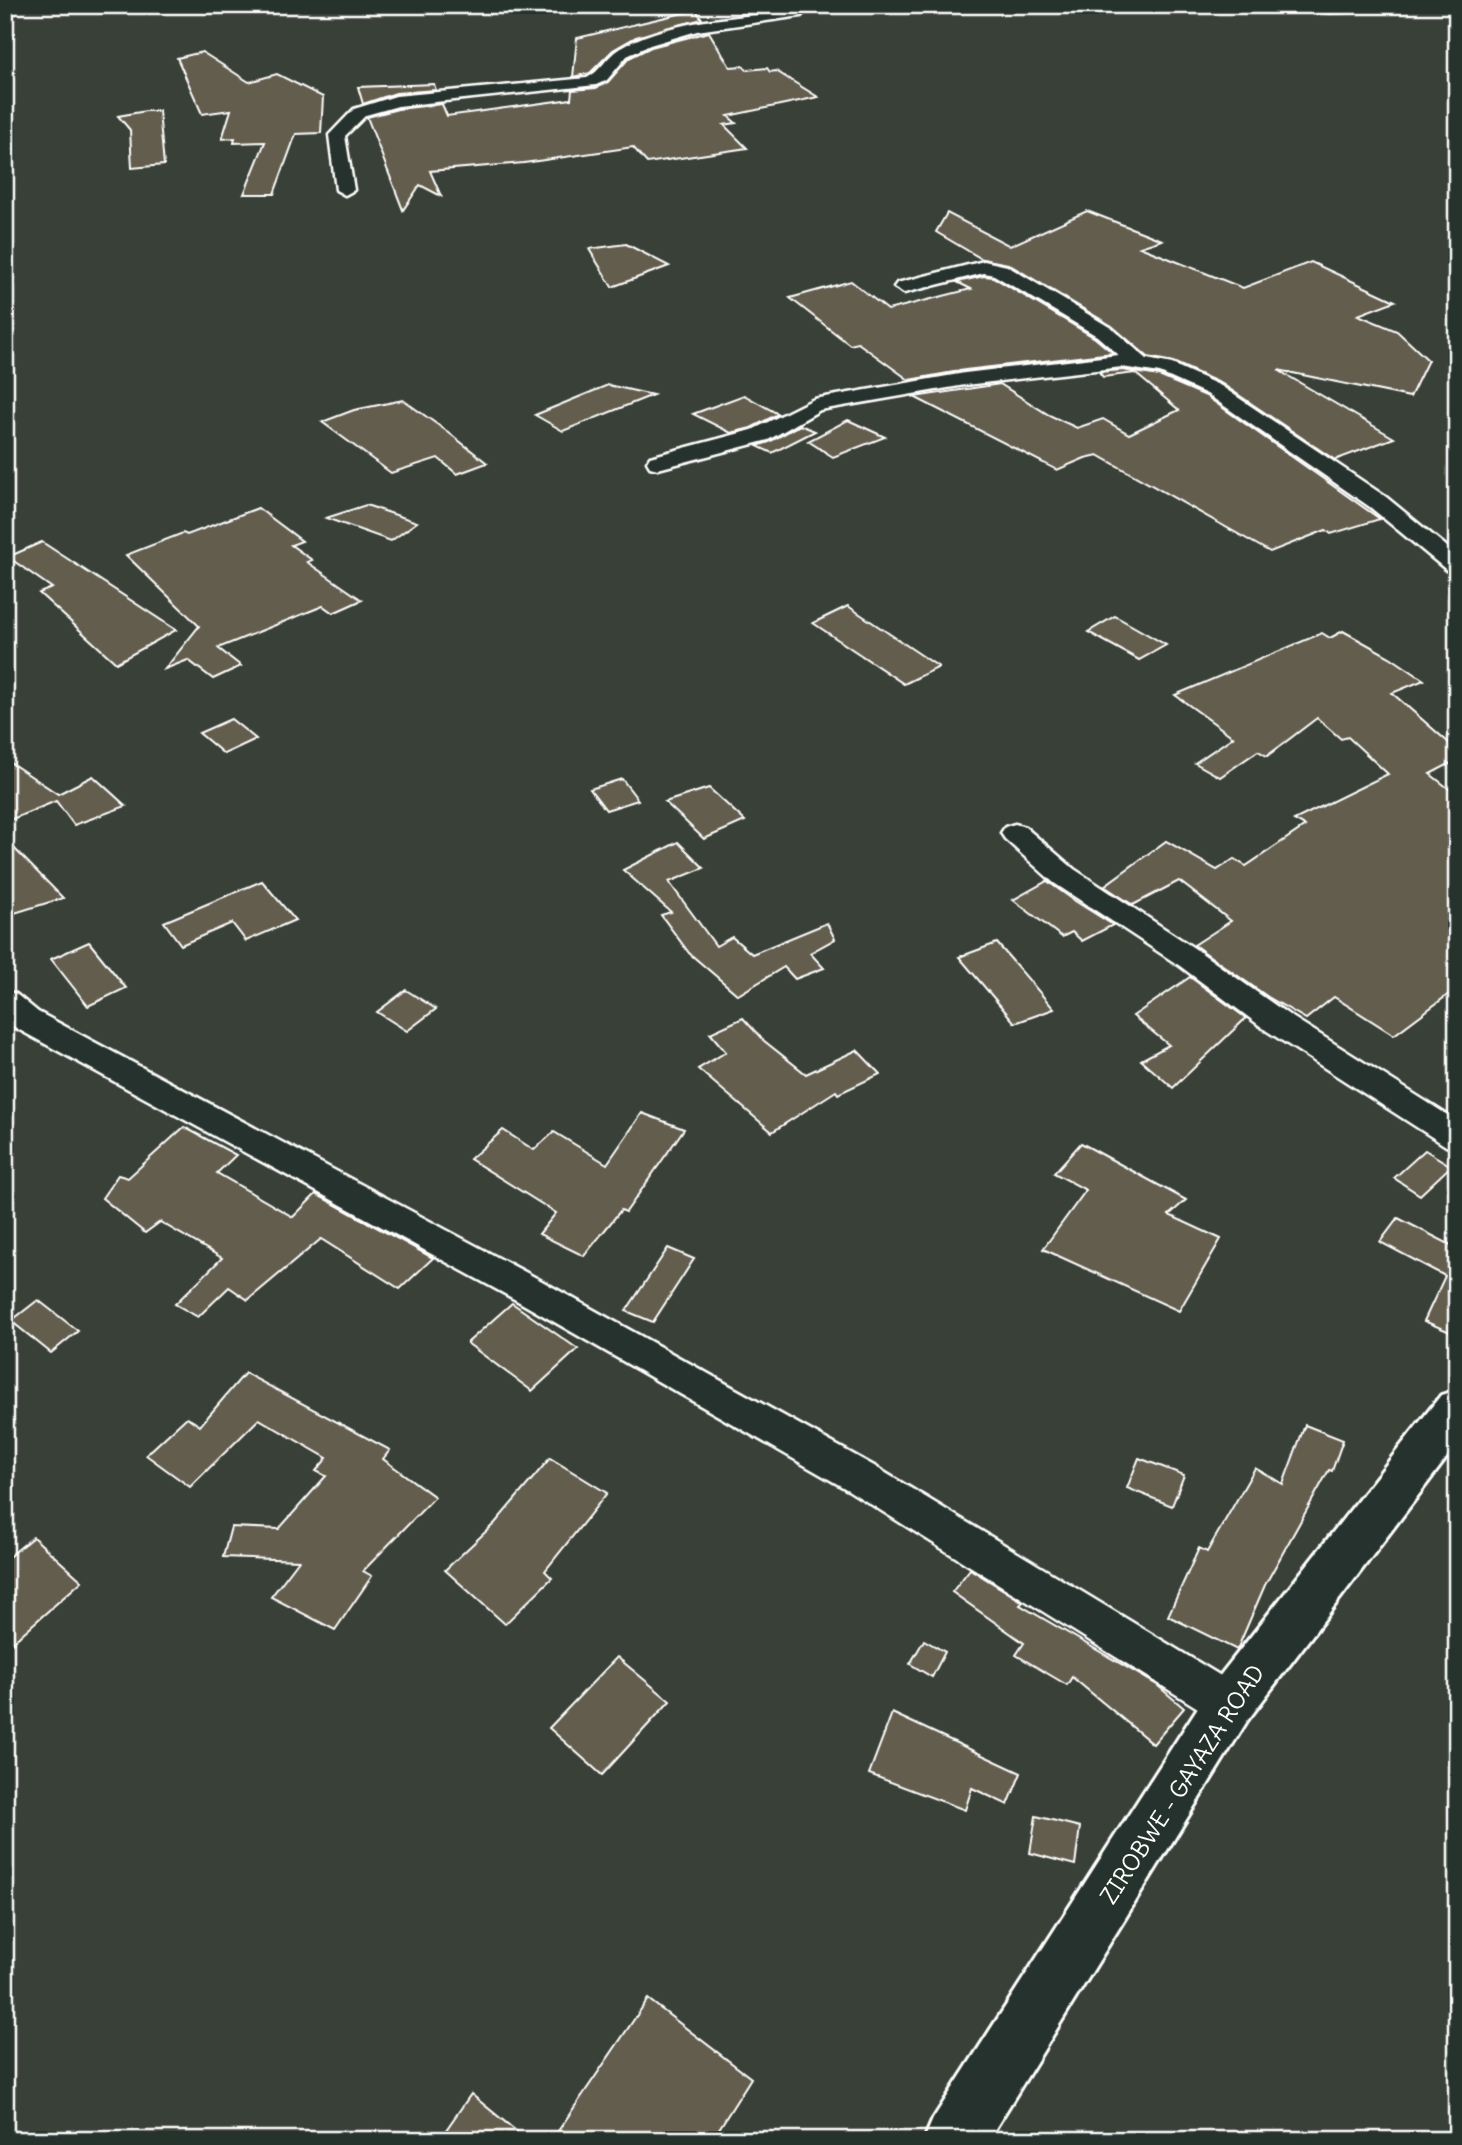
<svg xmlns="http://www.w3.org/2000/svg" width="1462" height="2145" viewBox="0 0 1462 2145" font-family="Delius,sans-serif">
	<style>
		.building { fill: #645d4d; stroke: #fff; stroke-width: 2 }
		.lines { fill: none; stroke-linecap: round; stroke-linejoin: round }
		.minor-casing { stroke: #fff; stroke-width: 5 }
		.tertiary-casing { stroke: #fff; stroke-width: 6 }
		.minor { fill: #26332d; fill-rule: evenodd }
		.tertiary { fill: #26332d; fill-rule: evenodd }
		.labels { text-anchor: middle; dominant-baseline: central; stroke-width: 5; stroke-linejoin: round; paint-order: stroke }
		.near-street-label { font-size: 23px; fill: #fff; stroke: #26332d }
	</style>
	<rect width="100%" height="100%" fill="#394037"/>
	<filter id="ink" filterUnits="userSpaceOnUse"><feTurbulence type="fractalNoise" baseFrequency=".0143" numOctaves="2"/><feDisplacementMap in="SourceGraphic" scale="14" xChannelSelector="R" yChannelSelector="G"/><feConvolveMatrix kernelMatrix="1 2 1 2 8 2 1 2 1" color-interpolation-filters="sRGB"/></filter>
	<g filter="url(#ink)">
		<g class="building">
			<polygon points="696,10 702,19 636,37 613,50 590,73 573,77 577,38"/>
			<polygon points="709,32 730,67 743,66 747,70 767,68 770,72 776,71 818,97 728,116 736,123 724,125 747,148 647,163 633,147 524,163 430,171 441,196 420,185 403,210 367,117 398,109 442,104 447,116 571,99 572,90 596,88 608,82 629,58 651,47"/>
			<polygon points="202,52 249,82 277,74 323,97 321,133 296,134 274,194 244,194 265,142 234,143 235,138 222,139 231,110 202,114 177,58"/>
			<polygon points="434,84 436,90 396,93 363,104 358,87"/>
			<polygon points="146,111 159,111 164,165 132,168 130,130 118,116"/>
			<polygon points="1087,211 1162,240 1140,247 1243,288 1311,262 1395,301 1358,315 1397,331 1428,360 1410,397 1278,370 1394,438 1335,460 1222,384 1173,362 1148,357 1112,326 1008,264 982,259 936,232 947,213 1010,246"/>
			<polygon points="626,244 669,266 612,287 589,249"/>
			<polygon points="984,276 993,277 1095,338 1113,353 965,370 909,380 858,343 850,345 790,298 851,281 888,310 971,289 957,282"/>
			<polygon points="1122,370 1159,376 1206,396 1380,519 1331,534 1326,530 1270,552 1098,455 1085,458 1057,470 914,397 1000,384 1049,415 1077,428 1103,419 1129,434 1179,410 1135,373 1103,377 1099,372"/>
			<polygon points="608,385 653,395 563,431 535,415"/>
			<polygon points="744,395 778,414 751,428 731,433 693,414"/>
			<polygon points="403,400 448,432 487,463 457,474 438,458 391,473 322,422 354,410"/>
			<polygon points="848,420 885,437 833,457 808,441"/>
			<polygon points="800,425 815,431 772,453 757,446 769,442"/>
			<polygon points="366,505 417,522 391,541 326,518"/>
			<polygon points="258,508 302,541 291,545 312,560 307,562 362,600 333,613 323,606 218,648 241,666 213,679 188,660 165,669 199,626 126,555 183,533 187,535"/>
			<polygon points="42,542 176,630 116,663 39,593 52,588 8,557"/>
			<polygon points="848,606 939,667 904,684 813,623"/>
			<polygon points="1115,616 1166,645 1139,660 1088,632"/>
			<polygon points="1343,631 1390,657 1424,680 1392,693 1457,750 1457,760 1430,774 1457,795 1457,988 1394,1035 1334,997 1306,1019 1268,997 1194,945 1231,921 1179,881 1133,905 1104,886 1166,841 1217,870 1234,859 1246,866 1305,826 1294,820 1388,774 1348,737 1341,739 1317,718 1267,756 1258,751 1220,777 1195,763 1233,737 1175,695 1322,633 1330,638"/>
			<polygon points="231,719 256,739 224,754 199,733"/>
			<polygon points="5,759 58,794 93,776 126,806 74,825 56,801 5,822"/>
			<polygon points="622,779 638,800 606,810 590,789"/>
			<polygon points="709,788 745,821 704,839 665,802"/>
			<polygon points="5,839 63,898 5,916"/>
			<polygon points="678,842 704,868 669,882 716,946 732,937 752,954 827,923 835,939 810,953 824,968 795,979 784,967 738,995 689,953 661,915 671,912 623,870"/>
			<polygon points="262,881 295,920 246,941 232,923 181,945 164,922"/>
			<polygon points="1047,881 1075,901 1113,925 1082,941 1072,932 1062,937 1013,900"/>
			<polygon points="89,942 126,988 88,1006 51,959"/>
			<polygon points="997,943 1003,950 1054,1009 1015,1023 959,957"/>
			<polygon points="1190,977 1246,1018 1173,1088 1141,1060 1169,1045 1133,1016"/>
			<polygon points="406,990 436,1009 407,1031 377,1012"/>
			<polygon points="743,1018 763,1040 806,1074 857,1050 880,1074 838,1094 836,1091 772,1132 698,1069 726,1052 710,1033"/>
			<polygon points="642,1113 684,1129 626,1212 621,1210 584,1256 539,1234 556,1213 470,1159 503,1130 534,1150 554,1132 607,1164"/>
			<polygon points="184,1127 236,1155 217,1173 293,1217 316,1194 433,1258 400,1289 321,1239 248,1300 229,1287 198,1317 175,1304 222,1258 160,1222 145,1233 102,1198 118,1175 128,1178"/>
			<polygon points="1081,1143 1186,1200 1169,1215 1221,1239 1179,1311 1043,1249 1086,1190 1054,1173"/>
			<polygon points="1425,1150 1451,1166 1420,1195 1394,1178"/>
			<polygon points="1398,1218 1457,1248 1457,1335 1424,1321 1445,1276 1380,1242"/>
			<polygon points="668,1248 694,1259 653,1322 626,1311"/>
			<polygon points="38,1300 78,1331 51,1353 11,1321"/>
			<polygon points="512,1303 578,1349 532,1391 467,1343"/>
			<polygon points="245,1373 390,1450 383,1459 435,1497 363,1571 372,1576 335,1630 271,1597 299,1560 223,1557 231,1527 279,1529 326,1476 316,1471 327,1458 259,1419 190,1487 146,1455 187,1417 200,1426"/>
			<polygon points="1305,1425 1343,1440 1332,1471 1329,1470 1265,1585 1237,1650 1168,1616 1199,1548 1207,1552 1255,1468 1283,1484"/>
			<polygon points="550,1458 607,1493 545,1571 552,1578 505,1624 445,1570 495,1523"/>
			<polygon points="1139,1458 1184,1475 1172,1506 1127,1488"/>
			<polygon points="33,1537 82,1581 5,1649 5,1560"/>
			<polygon points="970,1569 1023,1602 1020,1605 1157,1685 1184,1708 1153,1744 1072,1677 1067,1685 1016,1655 1024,1643 952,1592"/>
			<polygon points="924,1640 945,1652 932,1677 910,1664"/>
			<polygon points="617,1657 670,1701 602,1775 549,1728"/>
			<polygon points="892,1713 1021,1773 1008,1805 972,1788 965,1810 869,1774"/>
			<polygon points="1036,1816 1080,1827 1075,1865 1030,1853"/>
			<polygon points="648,1999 751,2078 712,2140 552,2140"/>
			<polygon points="471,2094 527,2140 439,2140"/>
		</g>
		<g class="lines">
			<defs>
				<g id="minor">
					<path d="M 796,5 L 811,5 L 801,16 L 697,31 L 650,45 L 627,56 L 607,80 L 596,85 L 398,106 L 366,115 L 345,136 L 354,190 L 345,195 L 336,190 L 329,135 L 354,109 L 396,96 L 587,78 C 601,71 606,57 619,49 C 664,21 732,18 783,12 Z"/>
					<path d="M 1297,5 L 1372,5 C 1361,14 1308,15 1297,5 Z"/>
					<polygon points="984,261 1007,266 1111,328 1147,359 1172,364 1221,386 1386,497 1457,555 1457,574 1449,572 1370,507 1207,394 1160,373 1122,367 965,385 820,410 768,440 658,469 650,467 647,462 650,457 752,430 814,399 965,373 1119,355 1097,336 994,275 984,273 904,293 894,287 897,283"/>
					<polygon points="1015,824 1025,827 1074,869 1200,952 1289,1015 1457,1121 1457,1149 1446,1146 1267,1031 1180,966 1054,883 1005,839 1001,833 1005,827"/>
					<polygon points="5,991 16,994 38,1012 540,1280 874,1466 1244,1690 1250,1704 1244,1718 1229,1724 1214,1718 848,1490 516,1300 16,1028 5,1019"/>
				</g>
				<polygon id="tertiary" points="1457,1390 1457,1444 1247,1721 988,2140 924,2140 933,2119 1211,1687 1441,1395"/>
			</defs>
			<use href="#minor" class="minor-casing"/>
			<use href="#tertiary" class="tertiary-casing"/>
			<use href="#minor" class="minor"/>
			<use href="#tertiary" class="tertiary"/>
		</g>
	</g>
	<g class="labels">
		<g class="near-street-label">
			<text transform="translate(1182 1784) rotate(-57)">ZIROBWE - GAYAZA ROAD</text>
		</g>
	</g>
	<rect width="1462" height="2145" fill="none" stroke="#26332d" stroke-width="28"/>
	<rect x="14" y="14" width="1434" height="2117" fill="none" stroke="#fff" stroke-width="2.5" filter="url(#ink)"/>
</svg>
